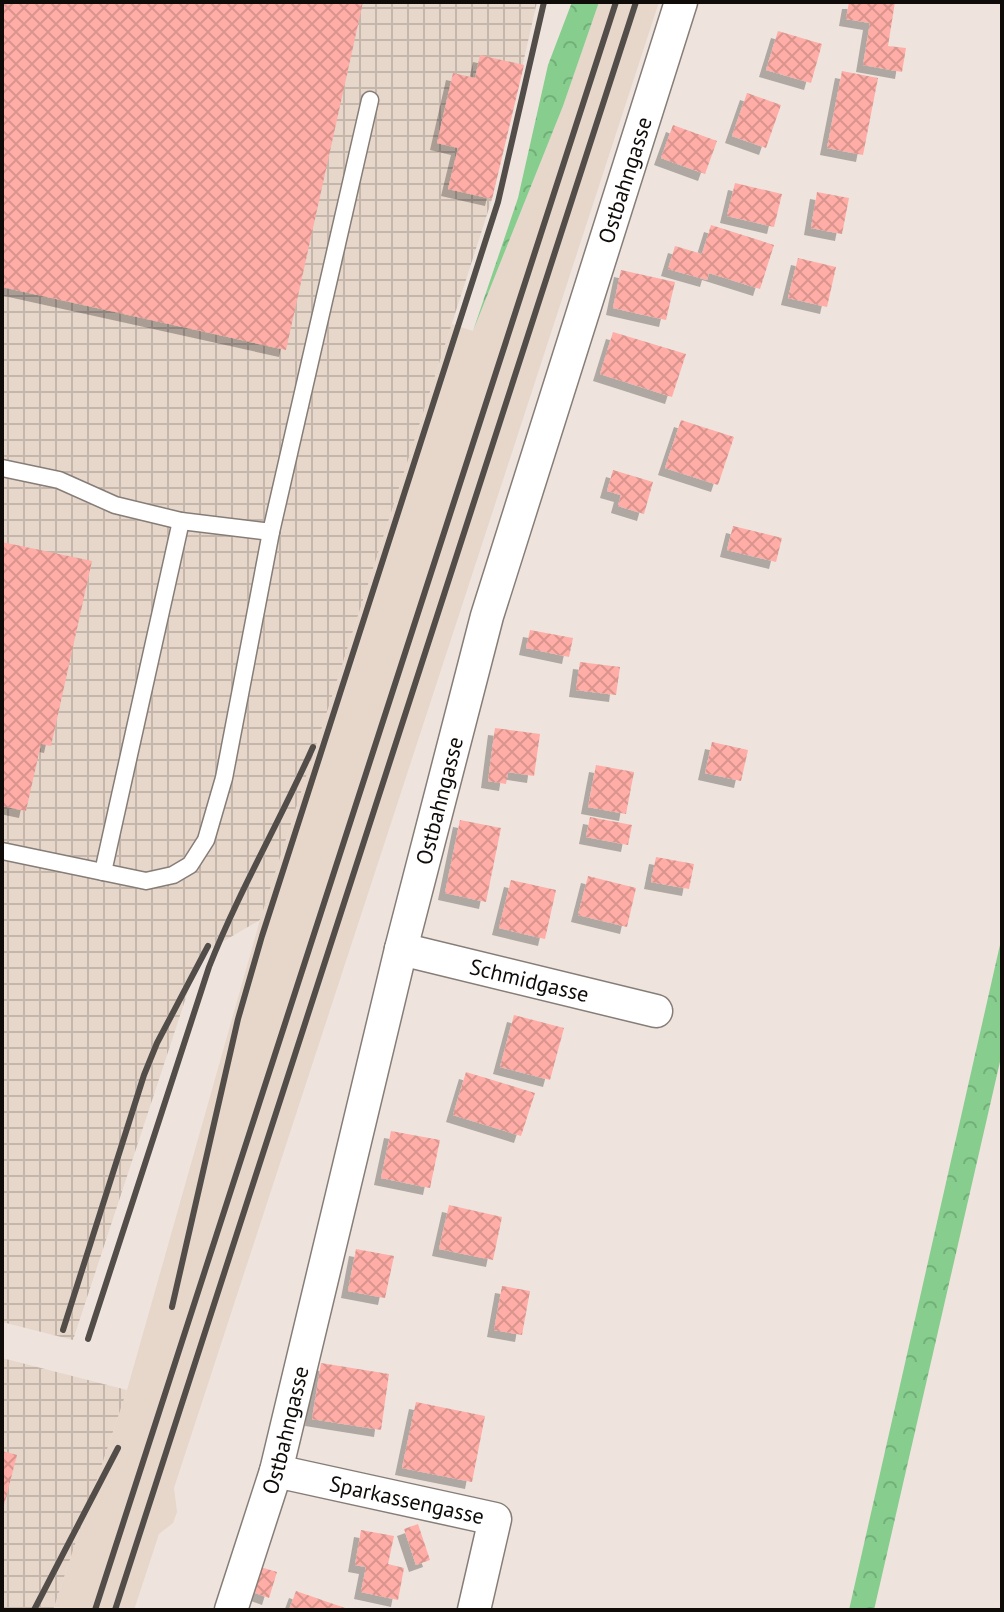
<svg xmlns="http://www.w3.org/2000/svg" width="1004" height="1612" viewBox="0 0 1004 1612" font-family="'PT Sans',sans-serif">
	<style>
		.built { fill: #e7d6ca }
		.industrial { fill: url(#industrial-grid) }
		.forest { fill: url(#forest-crowns) }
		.building { fill: url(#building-cross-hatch); filter: url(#shadow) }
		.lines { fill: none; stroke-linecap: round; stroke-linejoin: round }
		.service-casing { stroke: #867d77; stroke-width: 19 }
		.minor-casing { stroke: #867d77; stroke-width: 35 }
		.service { stroke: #fff; stroke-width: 16 }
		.minor { stroke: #fff; stroke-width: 32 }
		.rail { stroke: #524d49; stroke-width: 6 }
		.labels { text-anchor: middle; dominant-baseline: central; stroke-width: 6; stroke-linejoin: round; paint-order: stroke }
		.street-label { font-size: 22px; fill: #0f0b09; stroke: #fcf2ea }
	</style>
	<defs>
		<pattern id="industrial-grid" width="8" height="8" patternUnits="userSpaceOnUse" patternTransform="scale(2)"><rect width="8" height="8" fill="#e7d6ca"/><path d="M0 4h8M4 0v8" fill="none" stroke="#c5b6ac"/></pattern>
		<pattern id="forest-crowns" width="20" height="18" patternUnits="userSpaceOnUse" patternTransform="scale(2)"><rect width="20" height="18" fill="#86cd8e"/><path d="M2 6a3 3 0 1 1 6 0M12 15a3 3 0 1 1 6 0" fill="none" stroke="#72af79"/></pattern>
		<pattern id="building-cross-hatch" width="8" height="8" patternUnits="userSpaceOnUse" patternTransform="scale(2)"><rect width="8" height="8" fill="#ffada6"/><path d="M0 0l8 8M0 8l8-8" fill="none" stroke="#d9948e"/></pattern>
		<filter id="shadow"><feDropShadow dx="-7" dy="7" stdDeviation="0" flood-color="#0004"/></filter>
	</defs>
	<rect width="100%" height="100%" fill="#eee4dd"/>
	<polygon class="built" points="599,2 659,2 174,1488 177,1512 173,1523 159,1534 134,1610 53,1610 127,1390 260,920 452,324 473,331 563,106"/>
	<g class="industrial">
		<polygon points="2,2 537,2 492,199 260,920 200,955 73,1340 2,1322"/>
		<polygon points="2,1358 127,1390 53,1610 2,1610"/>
	</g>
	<g class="forest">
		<polygon points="572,2 599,2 563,106 473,331 518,198 548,65"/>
		<polygon points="1002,936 1002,1053 874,1610 849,1610"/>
	</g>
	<g class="building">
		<polygon points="2,2 363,2 286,350 2,287"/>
		<polygon points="849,2 895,2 888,46 906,48 902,72 863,65 870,23 846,19"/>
		<polygon points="778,31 822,44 811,83 766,70"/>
		<polygon points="480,55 524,65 492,199 448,189 458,148 437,143 453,73 475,78"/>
		<polygon points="842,71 878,78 863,155 827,148"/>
		<polygon points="747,93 781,105 766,148 732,136"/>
		<polygon points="673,125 717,141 705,174 661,158"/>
		<polygon points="735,183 782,194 774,227 727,216"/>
		<polygon points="817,192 849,198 842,234 811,228"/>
		<polygon points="711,225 774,245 760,289 709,273 707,280 668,269 675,246 702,254"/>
		<polygon points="798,258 836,267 827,307 788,298"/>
		<polygon points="621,270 675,282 666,320 613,308"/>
		<polygon points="613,332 686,354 672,397 600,374"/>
		<polygon points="681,420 734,437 718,485 665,468"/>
		<polygon points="613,470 653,482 644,514 618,506 621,495 607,491"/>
		<polygon points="733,526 782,538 776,562 727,550"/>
		<polygon points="2,542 92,561 51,746 41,744 26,811 2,806"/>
		<polygon points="530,630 573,638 569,657 526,648"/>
		<polygon points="580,662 620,667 616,695 576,690"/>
		<polygon points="495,728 540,734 534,776 508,772 506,784 488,781"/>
		<polygon points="712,742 748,750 741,781 705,773"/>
		<polygon points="596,765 634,772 626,814 588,807"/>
		<polygon points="590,817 632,825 628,845 586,837"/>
		<polygon points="460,820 501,828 486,902 445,893"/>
		<polygon points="656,857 694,864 689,889 651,882"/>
		<polygon points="588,876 636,888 627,927 578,915"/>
		<polygon points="511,880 556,890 545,939 499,928"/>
		<polygon points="514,1015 564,1028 550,1080 500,1067"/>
		<polygon points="466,1072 535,1093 521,1136 453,1115"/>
		<polygon points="391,1131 440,1140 430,1188 381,1178"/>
		<polygon points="449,1205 502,1217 493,1260 439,1249"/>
		<polygon points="356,1249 394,1256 385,1298 348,1291"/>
		<polygon points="502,1286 530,1291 522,1335 494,1330"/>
		<polygon points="321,1363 389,1374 381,1430 312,1419"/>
		<polygon points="416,1402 485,1416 472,1482 402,1468"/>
		<polygon points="2,1451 17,1455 3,1509 2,1509"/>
		<polygon points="418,1524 430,1560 416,1565 404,1529"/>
		<polygon points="361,1530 394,1536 388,1564 404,1568 398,1600 361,1592 366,1567 355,1565"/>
		<polygon points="257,1566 277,1572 269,1598 250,1591"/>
		<polygon points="296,1591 345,1608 344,1610 289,1610"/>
	</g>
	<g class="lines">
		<defs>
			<g id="service">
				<polyline points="2,468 59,480 115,505 181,521 271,532 370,100"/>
				<polyline points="2,851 146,881 173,875 190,865 206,840 224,778 271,532"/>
				<polyline points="103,872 181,521"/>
			</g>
			<g id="minor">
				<path id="s1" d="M 401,949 L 656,1011"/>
				<path id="s2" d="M 276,1471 L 495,1519 L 474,1610"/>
				<path id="s3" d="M 231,1610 L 276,1471 L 401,949 L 487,616 L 681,2"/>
			</g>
		</defs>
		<use href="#service" class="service-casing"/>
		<use href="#minor" class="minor-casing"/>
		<use href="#service" class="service"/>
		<use href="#minor" class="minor"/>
		<g class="rail">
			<polyline points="172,1307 238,1019 262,936 498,202 544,2"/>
			<polyline points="63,1330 144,1075 157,1043 208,946"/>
			<path d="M 88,1339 L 209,967 C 239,891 280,821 313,747"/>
			<polyline points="34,1610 118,1448"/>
			<polyline points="95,1610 616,2"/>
			<polyline points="115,1610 636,2"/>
		</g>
	</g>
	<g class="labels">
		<g class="street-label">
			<text stroke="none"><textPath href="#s3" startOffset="1484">Ostbahngasse</textPath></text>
			<text stroke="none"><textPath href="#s3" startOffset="836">Ostbahngasse</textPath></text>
			<text stroke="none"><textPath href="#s1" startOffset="132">Schmidgasse</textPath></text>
			<text stroke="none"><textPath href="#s3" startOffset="188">Ostbahngasse</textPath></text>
			<text stroke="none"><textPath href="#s2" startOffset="134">Sparkassengasse</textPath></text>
		</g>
	</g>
	<rect width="1004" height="1612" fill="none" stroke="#0f0b09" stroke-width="8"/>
</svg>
